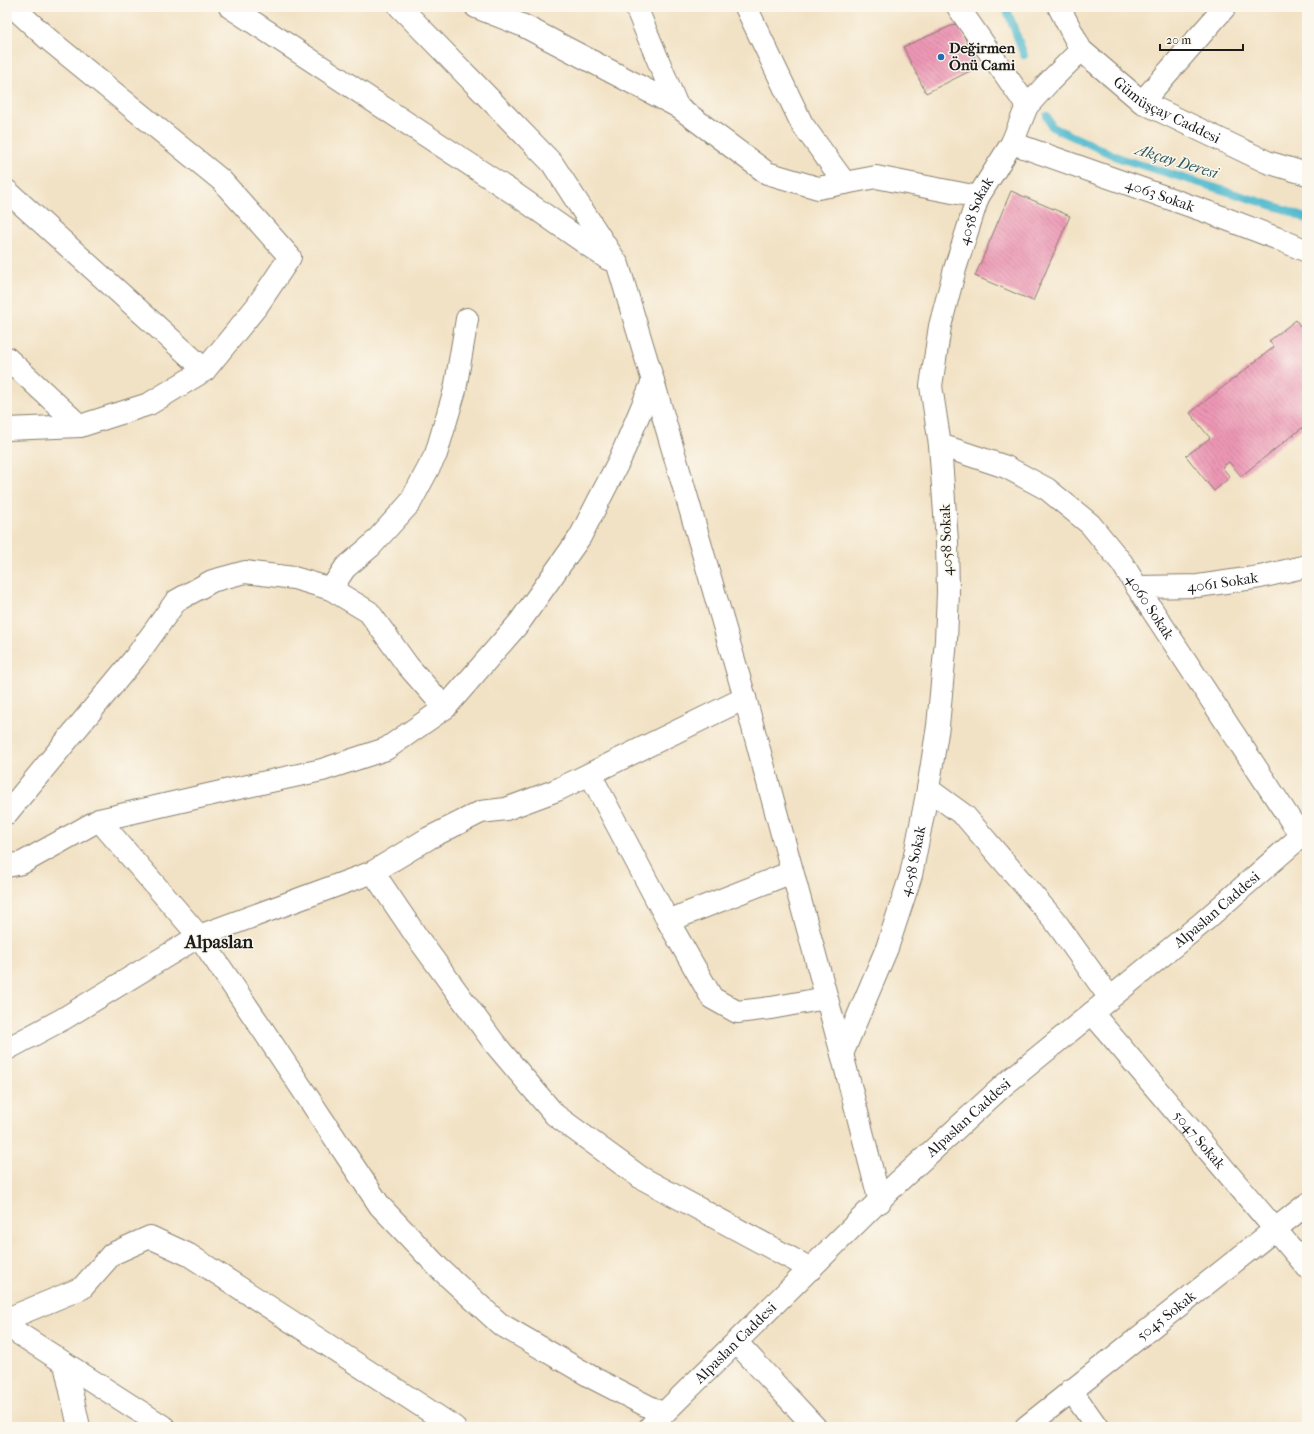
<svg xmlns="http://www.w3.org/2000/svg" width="1314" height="1434" viewBox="0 0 1314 1434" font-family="'IM FELL French Canon',serif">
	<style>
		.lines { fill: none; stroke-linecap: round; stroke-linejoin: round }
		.stream { stroke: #50b9ce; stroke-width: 8 }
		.building { fill: url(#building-back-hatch) }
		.minor-casing { stroke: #877f70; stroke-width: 24 }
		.minor { stroke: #fff; stroke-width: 22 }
		.poi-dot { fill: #1f6fb2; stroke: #fbf7ec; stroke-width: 1.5 }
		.labels { text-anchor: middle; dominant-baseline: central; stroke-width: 3; stroke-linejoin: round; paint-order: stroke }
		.poi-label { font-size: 15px; font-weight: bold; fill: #1c1c1c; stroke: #fbf7ec; text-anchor: start }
		.street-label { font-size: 15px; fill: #1c1c1c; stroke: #fbf7ec }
		.water-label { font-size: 16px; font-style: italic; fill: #315b63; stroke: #fbf7ec }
		.district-label { font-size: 19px; font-weight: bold; fill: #1c1c1c; stroke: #fbf7ec }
	</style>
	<defs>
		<pattern id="building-back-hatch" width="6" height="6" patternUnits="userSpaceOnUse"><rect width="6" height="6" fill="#ed97b5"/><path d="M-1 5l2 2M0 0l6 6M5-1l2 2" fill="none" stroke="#bf7a92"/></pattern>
	</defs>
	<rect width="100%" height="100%" fill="#fbf7ec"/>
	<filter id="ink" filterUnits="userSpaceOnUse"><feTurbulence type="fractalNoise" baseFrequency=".025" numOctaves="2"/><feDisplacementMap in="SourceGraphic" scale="8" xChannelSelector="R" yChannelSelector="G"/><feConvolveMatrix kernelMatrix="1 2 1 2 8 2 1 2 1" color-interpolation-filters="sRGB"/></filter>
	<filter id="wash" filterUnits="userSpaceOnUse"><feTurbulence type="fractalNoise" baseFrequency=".012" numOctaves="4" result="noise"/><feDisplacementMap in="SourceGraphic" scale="16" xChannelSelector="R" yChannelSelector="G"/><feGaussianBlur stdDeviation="0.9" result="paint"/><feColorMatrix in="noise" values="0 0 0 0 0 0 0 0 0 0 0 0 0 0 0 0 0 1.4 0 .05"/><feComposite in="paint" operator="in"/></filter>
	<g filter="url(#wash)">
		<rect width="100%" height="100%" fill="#f2e2c5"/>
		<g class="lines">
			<g class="stream">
				<polyline points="1006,7 1024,55"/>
				<polyline points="1047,116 1052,127 1122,159 1287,210 1307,219"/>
			</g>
		</g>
		<g id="blocks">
			<g class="building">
				<polygon points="958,23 978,67 926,93 903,47"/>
				<polygon points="1011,191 1070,216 1033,301 975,276"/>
				<polygon points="1296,320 1300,326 1307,321 1307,424 1241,476 1229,462 1222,467 1230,477 1214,491 1186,456 1210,438 1190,413 1274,347 1269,341"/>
			</g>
		</g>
	</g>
	<g filter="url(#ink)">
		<use href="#blocks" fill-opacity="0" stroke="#877f70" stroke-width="1"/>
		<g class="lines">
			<defs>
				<g id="minor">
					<polyline points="230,7 515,194 608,259"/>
					<polyline points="400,7 552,163 618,265 653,381 745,698 842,1054 880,1202"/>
					<polyline points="476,7 524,26 677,106 767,173 818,188 876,177 978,197"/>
					<polyline points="636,7 677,106"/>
					<polyline points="746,7 802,124 845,183"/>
					<polyline points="958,7 1027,106"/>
					<path id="s1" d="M 1059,7 L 1081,50 L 1142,102 L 1267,162 L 1307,174"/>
					<polyline points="1142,102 1225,7"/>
					<path id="s2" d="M 1012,143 L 1216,215 L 1276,238 L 1307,251"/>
					<polyline points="7,191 205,370"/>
					<polyline points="7,358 80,426"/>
					<polyline points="7,429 80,426 149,404 205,370 257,306 290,257 221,180 48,39 13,7"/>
					<path id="s3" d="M 940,445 L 1006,467 L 1047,489 L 1090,524 L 1122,563 L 1137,587 L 1301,836"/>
					<path id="s4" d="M 1137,587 L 1198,586 L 1260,577 L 1307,566"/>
					<polyline points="331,589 345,568 371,546 410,503 436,454 455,390 467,319"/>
					<polyline points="590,774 668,921 712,998 737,1012 771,1008 826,998"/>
					<polyline points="928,789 965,816 1055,921 1110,998"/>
					<polyline points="7,813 135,658 176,601 212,581 245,572 294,578 331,589 369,612 408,666 445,708"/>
					<polyline points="99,820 199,936 263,1030 380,1206 439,1268 500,1324 595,1379 663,1414"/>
					<polyline points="7,866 22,863 99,820 234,789 322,770 386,749 445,708 519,623 580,537 620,459 653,381"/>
					<polyline points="373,872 417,937 495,1044 555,1115 640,1177 811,1269"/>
					<polyline points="668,921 792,872"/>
					<path id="s5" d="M 1092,1013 L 1307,1267"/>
					<polyline points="7,1049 63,1019 199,936 373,872 429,838 481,812 506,809 557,790 745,698"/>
					<path id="s6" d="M 842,1054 L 887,948 L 911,875 L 928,789 L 938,726 L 946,640 L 948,593 L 947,541 L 940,445 L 931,386 L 940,326 L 955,269 L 978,197 L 1012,143 L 1027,106 L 1048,83 L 1081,50"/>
					<polyline points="7,1319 82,1288 112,1254 150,1237 189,1255 454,1427"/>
					<polyline points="7,1326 164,1427"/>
					<polyline points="737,1343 815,1427"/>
					<polyline points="65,1364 79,1427"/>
					<polyline points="1071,1390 1097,1427"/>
					<path id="s7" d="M 650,1427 L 897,1183 L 1004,1085 L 1202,923 L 1307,831"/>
					<path id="s8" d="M 1026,1427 L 1307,1204"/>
				</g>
			</defs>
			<use href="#minor" class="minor-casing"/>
			<use href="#minor" class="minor"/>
		</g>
	</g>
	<circle class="poi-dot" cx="941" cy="57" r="4"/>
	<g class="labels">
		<g class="poi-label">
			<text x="949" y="48">Değirmen<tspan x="949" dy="17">Önü Cami</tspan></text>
		</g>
		<g class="street-label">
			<text stroke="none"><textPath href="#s1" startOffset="154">Gümüşçay Caddesi</textPath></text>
			<text stroke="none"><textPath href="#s2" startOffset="157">4063 Sokak</textPath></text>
			<text stroke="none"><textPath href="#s6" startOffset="866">4058 Sokak</textPath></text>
			<text transform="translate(946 540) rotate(-92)">4058 Sokak</text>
			<text stroke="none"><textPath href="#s4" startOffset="86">4061 Sokak</textPath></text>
			<text stroke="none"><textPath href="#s3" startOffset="274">4060 Sokak</textPath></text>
			<text stroke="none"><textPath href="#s6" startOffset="206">4058 Sokak</textPath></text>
			<text stroke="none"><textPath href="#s7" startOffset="768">Alpaslan Caddesi</textPath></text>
			<text stroke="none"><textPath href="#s7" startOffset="444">Alpaslan Caddesi</textPath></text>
			<text stroke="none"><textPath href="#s5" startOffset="166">5047 Sokak</textPath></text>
			<text stroke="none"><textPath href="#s8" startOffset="179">5045 Sokak</textPath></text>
			<text stroke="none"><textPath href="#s7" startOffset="120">Alpaslan Caddesi</textPath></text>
		</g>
		<g class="water-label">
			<text transform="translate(1177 161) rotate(17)">Akçay Deresi</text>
		</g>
		<g class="district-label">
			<text x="219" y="942">Alpaslan</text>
		</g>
	</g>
	<rect width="1314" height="1434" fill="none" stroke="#fbf7ec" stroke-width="24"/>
	<path d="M1160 44v6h83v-6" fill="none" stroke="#1c1c1c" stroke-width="2"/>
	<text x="1166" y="44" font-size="12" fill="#1c1c1c" stroke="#fbf7ec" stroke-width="3" paint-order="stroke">20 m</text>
</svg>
